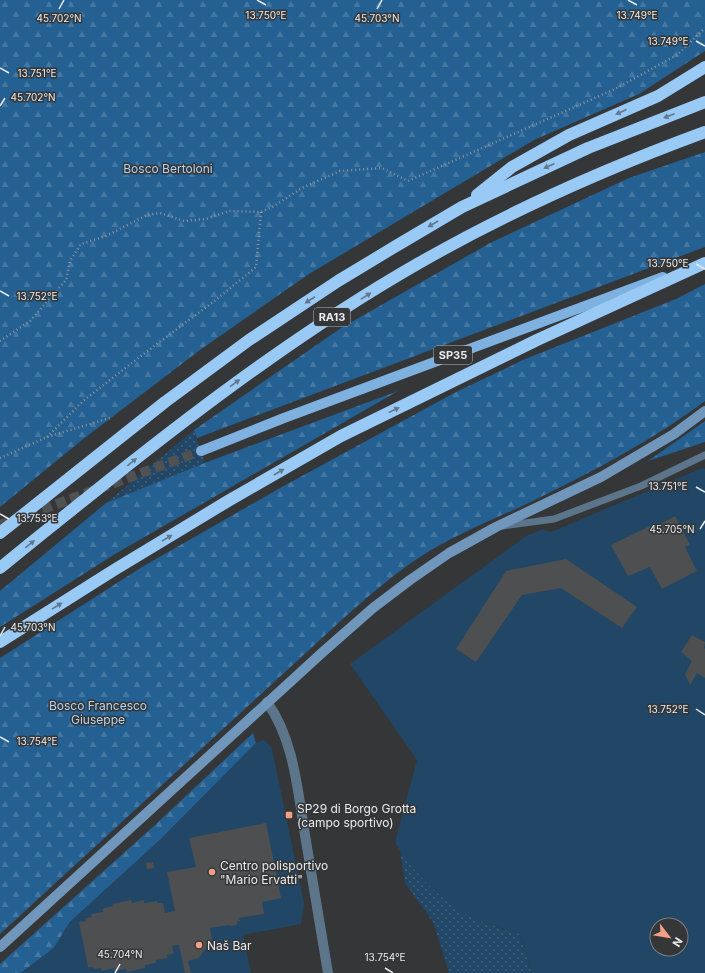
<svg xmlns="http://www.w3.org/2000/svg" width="705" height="973" viewBox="0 0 705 973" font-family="Inter,sans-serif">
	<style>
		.grass { fill: url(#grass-dots) }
		.forest { fill: url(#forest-firs) }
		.park { fill: #224665; fill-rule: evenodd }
		.building { fill: #4d4f51 }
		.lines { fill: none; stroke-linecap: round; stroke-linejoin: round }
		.primary-tunnel { stroke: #4f5153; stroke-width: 10; stroke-dasharray: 10 5; stroke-linecap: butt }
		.path { stroke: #949697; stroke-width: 2.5; stroke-dasharray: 1 3; stroke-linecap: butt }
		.service { stroke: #5c758b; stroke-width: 7 }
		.tertiary { stroke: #5c758b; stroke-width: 10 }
		.secondary { stroke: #7097bb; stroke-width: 10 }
		.primary { stroke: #7fb1e0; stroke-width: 10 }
		.motorway { stroke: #99c9f5; stroke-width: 12 }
		.oneway { fill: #61788d }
		.ticks { fill: none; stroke: #e9ebec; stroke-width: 1.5 }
		.poi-dot { fill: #f39f85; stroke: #343638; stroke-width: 1.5 }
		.labels { text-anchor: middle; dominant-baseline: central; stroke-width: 3; stroke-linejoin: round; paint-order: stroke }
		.shield { fill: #343638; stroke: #b3b5b6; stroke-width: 1 }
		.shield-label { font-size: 11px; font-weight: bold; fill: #e9ebec }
		.park-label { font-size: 12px; fill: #b4d3f0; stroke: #343638 }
		.poi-label { font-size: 12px; fill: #e9ebec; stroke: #343638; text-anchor: start }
		.ticks-label { font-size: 10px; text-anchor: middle; fill: #e9ebec; stroke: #343638; stroke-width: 3; stroke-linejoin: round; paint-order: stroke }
	</style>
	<defs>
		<pattern id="grass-dots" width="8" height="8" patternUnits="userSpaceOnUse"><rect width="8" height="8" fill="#224665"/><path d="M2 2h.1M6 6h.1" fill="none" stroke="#42617b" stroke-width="1.8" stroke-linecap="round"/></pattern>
		<pattern id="forest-firs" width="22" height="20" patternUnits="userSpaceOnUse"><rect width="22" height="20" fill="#246092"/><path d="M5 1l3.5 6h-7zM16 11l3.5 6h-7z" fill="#4477a1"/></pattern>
	</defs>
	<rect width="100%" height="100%" fill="#343638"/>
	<g class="grass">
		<polygon points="194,430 205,463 106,503"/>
		<path d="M 400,851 C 418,873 437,896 462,911 C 479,922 501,928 520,934 L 532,973 L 449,973 L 433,922 L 405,883 Z"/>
	</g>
	<g class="forest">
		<polygon points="0,0 705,0 705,51 639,94 534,140 309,274 200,350 82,440 0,507"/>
		<polygon points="705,152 705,247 197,438 194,430 341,328 490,243 629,178"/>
		<path d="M 705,284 L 705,401 C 647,444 583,477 518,508 C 485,523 451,537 420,557 C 394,574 370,595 346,616 L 0,934 L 0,658 L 142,567 L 280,488 L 454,393 L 525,359 L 676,299 Z"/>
		<polygon points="398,391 115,554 0,627 0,591 106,503 207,462"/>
		<polygon points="705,421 705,442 648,461"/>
		<polygon points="253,733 256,743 160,840 70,922 54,948 21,973 0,973 0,964 156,824"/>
	</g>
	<g class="park">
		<path d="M 702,468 L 705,469 L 705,973 L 532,973 L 520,934 C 504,929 488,924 473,918 C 446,905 408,868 395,842 L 417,760 L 350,664 L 526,536 L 543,529 L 551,532 ZM 657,925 L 681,925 L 681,949 L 657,949 Z"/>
		<polygon points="263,740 267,742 272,749 304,903 301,924 243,935 251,973 21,973 54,948 70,922 160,840 256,743"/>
	</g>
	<g class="building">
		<polygon points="675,516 690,545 685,547 697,571 662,589 650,567 628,576 611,545 650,526 651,529"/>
		<polygon points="566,559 637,607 622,628 561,588 522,595 476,662 456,649 506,571"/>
		<polygon points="692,635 705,642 704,648 705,649 705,678 697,673 690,685 685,674 692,661 681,652"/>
		<polygon points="266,823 281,898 262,902 264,914 239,918 240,921 237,921 237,925 229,926 229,925 210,928 212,939 199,958 188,961 191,973 185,973 179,945 172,946 174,953 167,955 168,958 156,960 156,963 145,965 145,968 127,972 126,969 114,971 114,968 102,971 100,968 95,969 92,967 88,967 79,922 86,921 85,918 92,917 91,914 103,912 102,909 113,906 112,904 131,900 132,903 144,900 144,903 157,901 157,903 163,903 165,913 175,911 167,872 196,867 189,838"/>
		<polygon points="153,862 154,868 147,869 146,863"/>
	</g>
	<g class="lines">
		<polyline class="primary-tunnel" points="0,525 201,451"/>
		<g class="path">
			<polyline points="0,341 30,321 66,280 70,261 81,244 106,236 147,215 160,213 184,221 206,219 229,211 261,212 274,206 302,188 340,171 382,168 408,181 615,89 677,55 705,28"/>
			<polyline points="47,437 83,401 137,359 217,299 256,267 261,212"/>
			<polyline points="0,458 47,437 110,418"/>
		</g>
		<polyline class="service" points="503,526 554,519 641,486 705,455"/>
		<path class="tertiary" d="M 267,702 C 295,741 298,795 306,841 C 313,885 321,929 328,973"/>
		<polyline class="secondary" points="0,947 324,651 373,608 410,580 449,553 496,527 601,477 674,434 705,411"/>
		<polyline class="primary" points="201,451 284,418 663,277"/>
		<g class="motorway">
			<polyline points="477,195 512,167 569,135 658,96 705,67"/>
			<polyline points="0,533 165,402 249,340 338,281 396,246 462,207 588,148 705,102"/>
			<path d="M 0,568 C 35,539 72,510 108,481 C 207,402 309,326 419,263 C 510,211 607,168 705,132"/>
			<polyline points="0,642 114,570 228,501 341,436 537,340 705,263"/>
		</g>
	</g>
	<defs><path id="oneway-solid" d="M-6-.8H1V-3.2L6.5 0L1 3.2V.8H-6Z"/></defs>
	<g class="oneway">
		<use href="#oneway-solid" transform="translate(621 112) rotate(156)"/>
		<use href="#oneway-solid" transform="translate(669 116) rotate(159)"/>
		<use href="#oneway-solid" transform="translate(549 166) rotate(155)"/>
		<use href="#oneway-solid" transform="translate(433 224) rotate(150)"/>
		<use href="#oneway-solid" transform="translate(366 296) rotate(-32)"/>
		<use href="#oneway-solid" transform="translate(310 300) rotate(147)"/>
		<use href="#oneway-solid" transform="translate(235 383) rotate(-36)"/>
		<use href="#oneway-solid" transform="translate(394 410) rotate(-26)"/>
		<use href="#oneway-solid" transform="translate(132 462) rotate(-39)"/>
		<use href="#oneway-solid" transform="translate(279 472) rotate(-30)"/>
		<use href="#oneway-solid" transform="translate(167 538) rotate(-31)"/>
		<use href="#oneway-solid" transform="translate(30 544) rotate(-39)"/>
		<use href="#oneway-solid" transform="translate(57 606) rotate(-32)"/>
	</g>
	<path class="ticks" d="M 257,0 L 266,5M 628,0 L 637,5M 59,9 L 64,0M 377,9 L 382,0M 696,41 L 705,46M 0,68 L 9,73M 0,106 L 5,98M 696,264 L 705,269M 0,291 L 9,296M 696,487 L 705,492M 0,514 L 9,519M 700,529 L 705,521M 0,636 L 5,627M 696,709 L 705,715M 0,737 L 9,742M 385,968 L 393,973M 115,973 L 120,964"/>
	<g class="poi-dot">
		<rect x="285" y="811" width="8" height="8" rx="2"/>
		<circle cx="212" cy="872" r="4"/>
		<circle cx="199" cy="945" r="4"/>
	</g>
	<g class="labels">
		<g class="shield">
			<rect x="314" y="308" width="36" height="18" rx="3"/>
			<rect x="434" y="346" width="38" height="18" rx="3"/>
		</g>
		<g class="shield-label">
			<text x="332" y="317">RA13</text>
			<text x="453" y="355">SP35</text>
		</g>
		<g class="park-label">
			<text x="168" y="168">Bosco Bertoloni</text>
			<text x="98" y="705">Bosco Francesco<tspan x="98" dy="14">Giuseppe</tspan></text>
		</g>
		<g class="poi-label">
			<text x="297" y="808">SP29 di Borgo Grotta<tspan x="297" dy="14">(campo sportivo)</tspan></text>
			<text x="220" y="865">Centro polisportivo<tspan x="220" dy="14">"Mario Ervatti"</tspan></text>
			<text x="207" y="945">Naš Bar</text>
		</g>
	</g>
	<g class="ticks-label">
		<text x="266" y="19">13.750°E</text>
		<text x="637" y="19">13.749°E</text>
		<text x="59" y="22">45.702°N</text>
		<text x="377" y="22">45.703°N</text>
		<text x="668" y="45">13.749°E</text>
		<text x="37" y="77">13.751°E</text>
		<text x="33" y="101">45.702°N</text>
		<text x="668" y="267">13.750°E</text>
		<text x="37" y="300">13.752°E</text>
		<text x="668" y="490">13.751°E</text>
		<text x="37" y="522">13.753°E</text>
		<text x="672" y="533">45.705°N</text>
		<text x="33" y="631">45.703°N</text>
		<text x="668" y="713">13.752°E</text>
		<text x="37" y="745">13.754°E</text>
		<text x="120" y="958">45.704°N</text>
		<text x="385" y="961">13.754°E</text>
	</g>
	<g transform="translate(669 937) rotate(121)"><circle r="19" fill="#343638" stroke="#7c7e80"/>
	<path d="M0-3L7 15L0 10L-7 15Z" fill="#f39f85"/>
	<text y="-6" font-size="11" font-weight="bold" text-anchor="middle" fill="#e9ebec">N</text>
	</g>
</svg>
